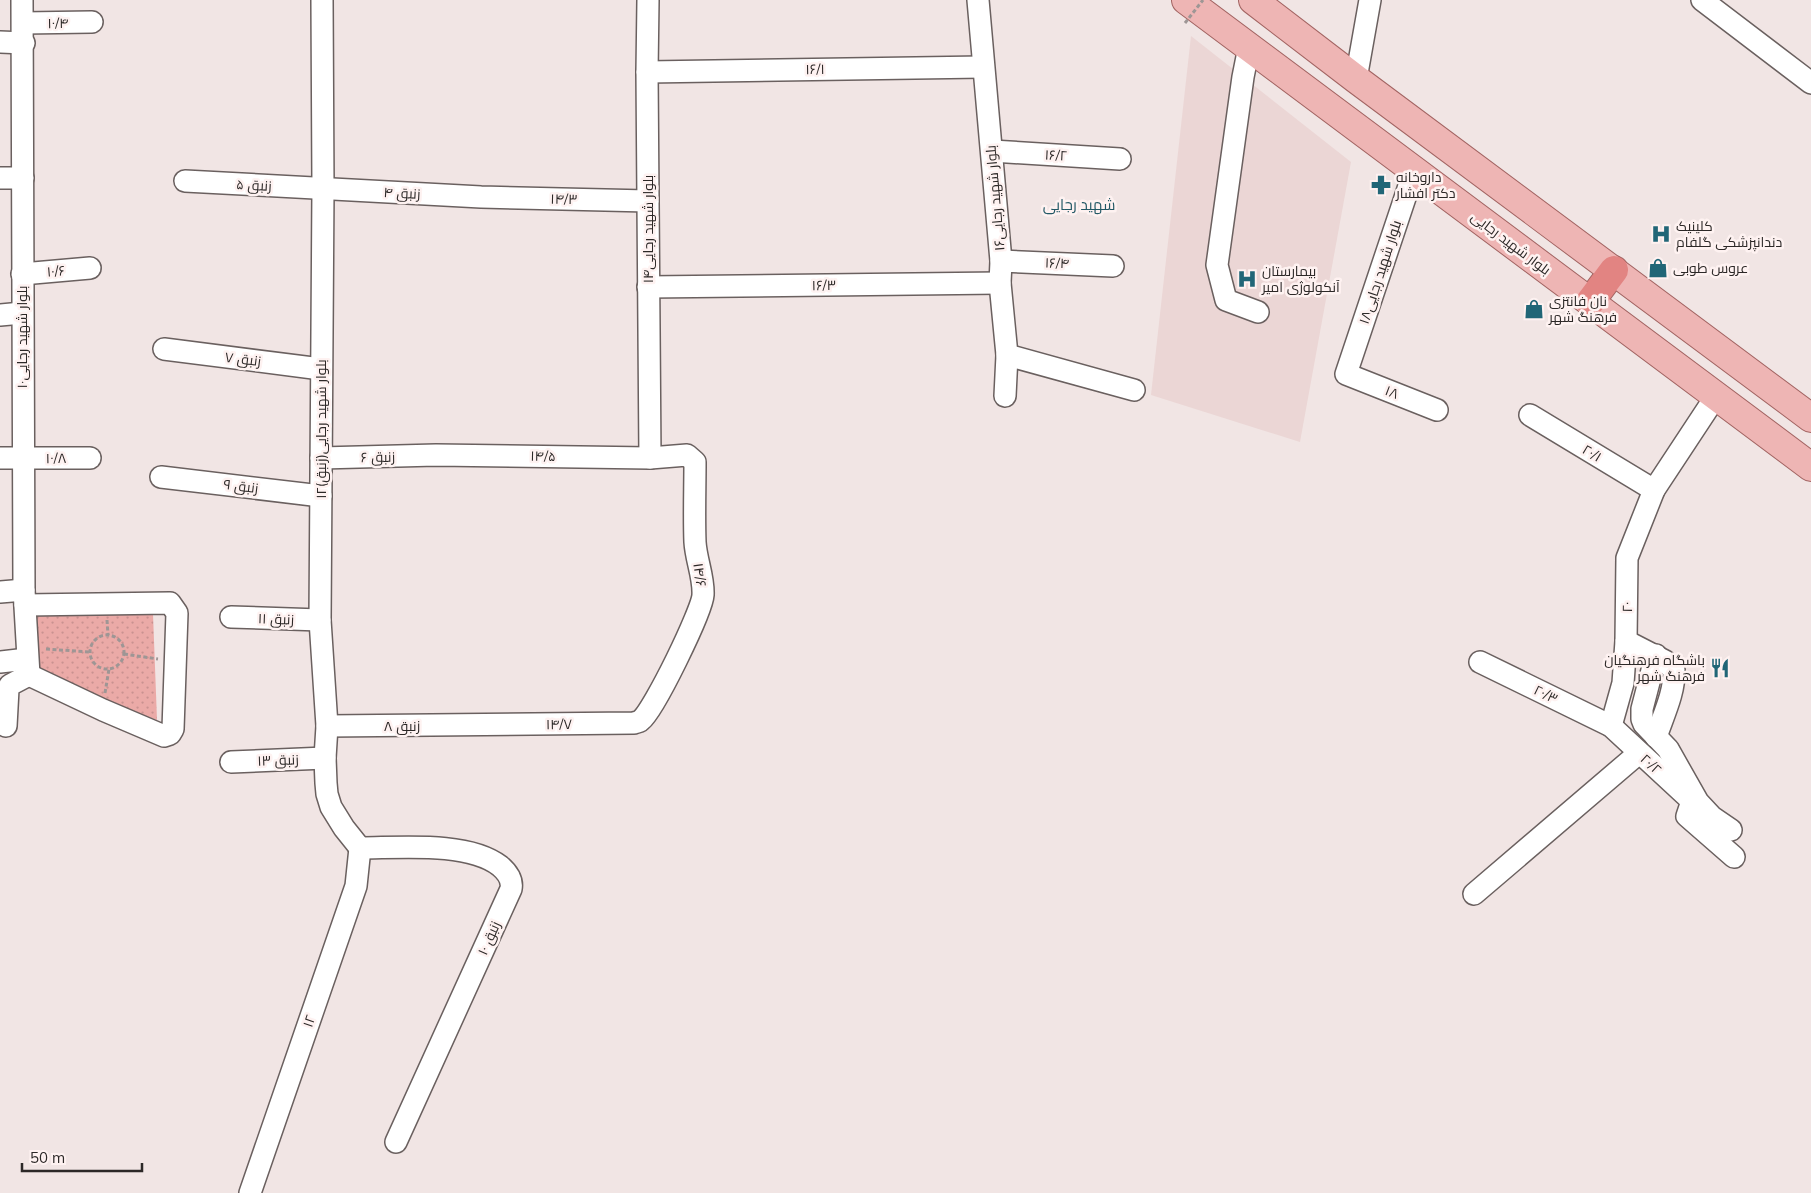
<svg xmlns="http://www.w3.org/2000/svg" width="1811" height="1193" viewBox="0 0 1811 1193" font-family="Mulish,Cairo,sans-serif">
	<style>
		.built { fill: #ebd6d5 }
		.grass { fill: url(#grass-dots) }
		.lines { fill: none; stroke-linecap: round; stroke-linejoin: round }
		.minor-casing { stroke: #6a605f; stroke-width: 24 }
		.major-casing { stroke: #a26462; stroke-width: 30 }
		.highway-casing { stroke: #a26462; stroke-width: 30 }
		.path { stroke: #9e9695; stroke-width: 3; stroke-dasharray: 4 2.5; stroke-linecap: butt }
		.minor { stroke: #fff; stroke-width: 21 }
		.major { stroke: #eeb5b4; stroke-width: 28 }
		.highway { stroke: #e28482; stroke-width: 28 }
		.path-bridge { stroke: #9e9695; stroke-width: 3; stroke-dasharray: 4 2.5; stroke-linecap: butt }
		.labels { text-anchor: middle; dominant-baseline: central; stroke-width: 5; stroke-linejoin: round; paint-order: stroke }
		.street-label { font-size: 14px; fill: #2c2827; stroke: #fef2f1 }
		.poi-label { font-size: 14px; fill: #2c2827; stroke: #fef2f1; text-anchor: start }
		.neighbourhood-label { font-size: 15px; fill: #225865; stroke: #fef2f1 }
	</style>
	<defs>
		<pattern id="grass-dots" width="8" height="8" patternUnits="userSpaceOnUse" patternTransform="scale(1.25)"><rect width="8" height="8" fill="#ebaaa7"/><path d="M2 2h.1M6 6h.1" fill="none" stroke="#ca9290" stroke-width="1.8" stroke-linecap="round"/></pattern>
	</defs>
	<rect width="100%" height="100%" fill="#f1e5e4"/>
	<polygon class="built" points="1191,36 1351,162 1300,442 1151,395"/>
	<polygon class="grass" points="153,614 157,720 35,675 35,616"/>
	<g class="lines">
		<defs>
			<g id="minor">
				<polyline points="22,0 24,590 29,675"/>
				<polyline points="322,0 323,188 320,620 327,726 325,758 326,783 327,794 331,807 344,828 360,848"/>
				<polyline points="648,0 647,72 650,458"/>
				<polyline points="978,0 1001,261 1000,283 1007,355 1005,396"/>
				<polyline points="1702,0 1811,83"/>
				<polyline points="23,23 92,22"/>
				<polyline points="0,42 24,43"/>
				<polyline points="1249,47 1243,77 1217,265 1226,300 1258,312"/>
				<polyline points="647,72 983,67"/>
				<polyline points="1356,79 1370,0"/>
				<polyline points="992,151 1120,159"/>
				<polyline points="1414,171 1346,374 1437,410"/>
				<polyline points="0,178 23,178"/>
				<polyline points="185,181 481,197 648,201"/>
				<polyline points="1001,261 1113,266"/>
				<polyline points="22,274 90,268"/>
				<polyline points="648,287 1000,283"/>
				<polyline points="0,315 22,313"/>
				<polyline points="164,349 321,369"/>
				<polyline points="1007,355 1134,390"/>
				<polyline points="1530,415 1654,490"/>
				<polyline points="0,458 90,458"/>
				<path d="M 321,458 L 436,455 L 650,458 L 687,455 L 695,462 C 695,489 694,516 695,542 C 696,560 704,577 703,595 C 702,611 654,710 641,720 C 640,722 636,722 634,723 L 327,726"/>
				<polyline points="161,477 321,496"/>
				<polyline points="0,592 24,590"/>
				<polyline points="25,605 170,603 177,613 173,729 170,734 164,736 103,710 29,675"/>
				<polyline points="231,617 320,620"/>
				<path d="M 1626,641 L 1665,661 L 1674,670 C 1675,692 1663,716 1656,737"/>
				<polyline points="1656,655 1642,709 1642,719 1644,724 1668,749 1698,802 1712,817 1731,830"/>
				<polyline points="0,662 27,659"/>
				<polyline points="1480,662 1611,726 1692,801 1687,816 1734,857"/>
				<polyline points="6,726 8,689 10,685 29,675"/>
				<polyline points="1611,726 1623,683 1626,641 1627,558 1654,490 1716,396"/>
				<polyline points="231,762 325,758"/>
				<path d="M 360,848 C 399,848 468,841 500,866 C 507,872 513,879 511,889 L 396,1142"/>
				<polyline points="1474,894 1639,753"/>
				<polyline points="250,1193 356,886 360,848"/>
			</g>
			<g id="major">
				<polyline points="1186,0 1811,467"/>
				<polyline points="1253,0 1356,79 1811,418"/>
			</g>
			<polyline id="highway" points="1590,302 1614,270"/>
		</defs>
		<use href="#minor" class="minor-casing"/>
		<use href="#major" class="major-casing"/>
		<use href="#highway" class="highway-casing"/>
		<g class="path">
			<polyline points="107,620 108,635"/>
			<circle cx="107" cy="652" r="17"/>
			<polyline points="46,649 90,652"/>
			<polyline points="124,654 158,659"/>
			<polyline points="105,693 109,669"/>
		</g>
		<use href="#minor" class="minor"/>
		<use href="#major" class="major"/>
		<use href="#highway" class="highway"/>
		<polyline class="path-bridge" points="1185,23 1203,0"/>
	</g>
	<defs>
		<symbol id="pharmacy-bare" viewBox="-9 -9 18 18"><path d="M-2-6h4v4h4v4h-4v4h-4v-4h-4v-4h4Z" fill="#216677" stroke="#fef2f1" stroke-width="2.5" paint-order="stroke"/></symbol>
		<symbol id="hospital-bare" viewBox="-9 -9 18 18"><path d="M-5-5h3v3.5h4V-5h3V5h-3V1.5h-4V5h-3Z" fill="#216677" stroke="#fef2f1" stroke-width="2.5" paint-order="stroke"/></symbol>
		<symbol id="shop-bare" viewBox="-9 -9 18 18"><path d="M-5-2.5h2.3a2.7 3.5 0 0 1 5.4 0H5L5.5 6h-11ZM-1.5-2.5h3a1.5 2.3 0 0 0-3 0Z" fill="#216677" stroke="#fef2f1" stroke-width="2.5" paint-order="stroke"/></symbol>
		<symbol id="restaurant-bare" viewBox="-9 -9 18 18"><path d="M-5-6h1v4h1v-4h1v4h1v-4h1v5L-1.5 .5V6h-2V.5L-5-1ZM5-6V6H3V1.5H1.5Q1.5-4 5-6Z" fill="#216677" stroke="#fef2f1" stroke-width="2.5" paint-order="stroke"/></symbol>
	</defs>
	<g fill-rule="evenodd">
		<use href="#pharmacy-bare" x="1367" y="171" width="28" height="28"/>
		<use href="#hospital-bare" x="1647" y="220" width="28" height="28"/>
		<use href="#shop-bare" x="1644" y="254" width="28" height="28"/>
		<use href="#hospital-bare" x="1233" y="265" width="28" height="28"/>
		<use href="#shop-bare" x="1520" y="295" width="28" height="28"/>
		<use href="#restaurant-bare" x="1706" y="654" width="28" height="28"/>
	</g>
	<g class="labels">
		<g class="street-label">
			<text transform="translate(58 23) rotate(-1)">۱۰/۴</text>
			<text transform="translate(815 69) rotate(-1)">۱۶/۱</text>
			<text transform="translate(1056 155) rotate(3)">۱۶/۲</text>
			<text transform="translate(254 185) rotate(3)">زنبق ۵</text>
			<text transform="translate(402 193) rotate(3)">زنبق ۴</text>
			<text transform="translate(995 198) rotate(-95)">بلوار شهید رجایی۱۶</text>
			<text transform="translate(564 199) rotate(1)">۱۴/۳</text>
			<text transform="translate(648 229) rotate(-90)">بلوار شهید رجایی۱۴</text>
			<text transform="translate(1511 243) rotate(37)">بلوار شهید رجایی</text>
			<text transform="translate(1057 263) rotate(2)">۱۶/۴</text>
			<text transform="translate(56 271) rotate(-5)">۱۰/۶</text>
			<text transform="translate(1380 272) rotate(-72)">بلوار شهید رجایی۱۸</text>
			<text transform="translate(824 285) rotate(-1)">۱۶/۳</text>
			<text transform="translate(22 337) rotate(-90)">بلوار شهید رجایی۱۰</text>
			<text transform="translate(243 359) rotate(7)">زنبق ۷</text>
			<text transform="translate(1392 392) rotate(21)">۱۸</text>
			<text transform="translate(321 429) rotate(-90)">۱۲بلوار شهید رجایی(زنبق)</text>
			<text transform="translate(1592 453) rotate(31)">۲۰/۱</text>
			<text transform="translate(543 456) rotate(1)">۱۴/۵</text>
			<text transform="translate(378 457) rotate(-1)">زنبق ۶</text>
			<text transform="translate(56 458) rotate(-1)">۱۰/۸</text>
			<text transform="translate(241 486) rotate(7)">زنبق ۹</text>
			<text transform="translate(700 575) rotate(82)">۱۴/۶</text>
			<text transform="translate(1627 607) rotate(-89)">۲۰</text>
			<text transform="translate(276 619) rotate(2)">زنبق ۱۱</text>
			<text transform="translate(1546 694) rotate(26)">۲۰/۳</text>
			<text transform="translate(559 724) rotate(-1)">۱۴/۷</text>
			<text x="402" y="726">زنبق ۸</text>
			<text transform="translate(278 760) rotate(-2)">زنبق ۱۳</text>
			<text transform="translate(1651 764) rotate(42)">۲۰/۲</text>
			<text transform="translate(489 938) rotate(-66)">زنبق ۱۰</text>
			<text transform="translate(309 1021) rotate(-71)">۱۲</text>
		</g>
		<g class="poi-label">
			<text x="1396" y="177">داروخانه<tspan x="1396" dy="16">دکتر افشار</tspan></text>
			<text x="1676" y="226">کلینیک<tspan x="1676" dy="16">دندانپزشکی گلفام</tspan></text>
			<text x="1673" y="268">عروس طوبی</text>
			<text x="1262" y="271">بیمارستان<tspan x="1262" dy="16">آنکولوژی امیر</tspan></text>
			<text x="1549" y="301">نان فانتزی<tspan x="1549" dy="16">فرهنگ شهر</tspan></text>
			<text x="1705" y="660" text-anchor="end">باشگاه فرهنگیان<tspan x="1705" dy="16">فرهنگ شهر</tspan></text>
		</g>
		<g class="neighbourhood-label">
			<text x="1079" y="204">شهید رجایی</text>
		</g>
	</g>
	<path d="M22 1163v8h120v-8" fill="none" stroke="#2c2827" stroke-width="2.5"/>
	<text x="30" y="1163" font-size="15" fill="#2c2827" stroke="#fef2f1" stroke-width="4" paint-order="stroke">50 m</text>
</svg>
